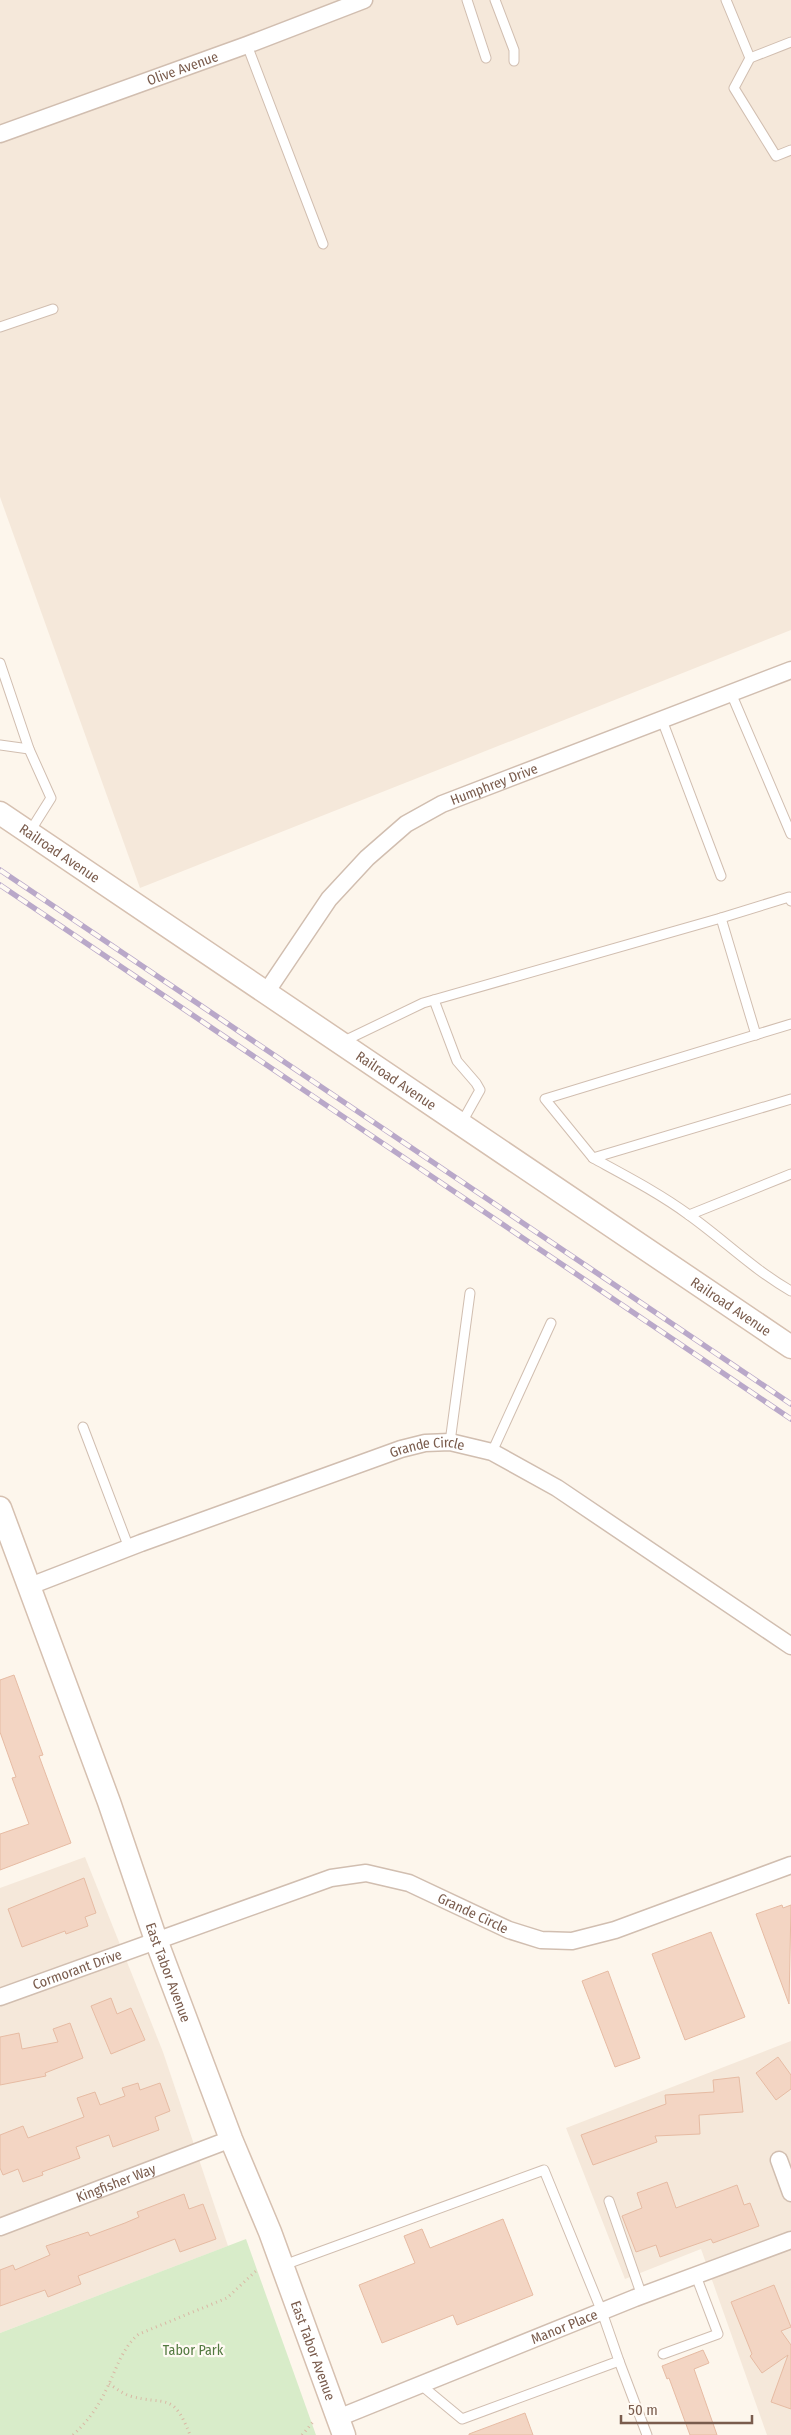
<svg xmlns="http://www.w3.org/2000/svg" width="791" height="2435" viewBox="0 0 791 2435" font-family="'Fira Sans Condensed',sans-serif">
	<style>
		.residential { fill: #f5e8da }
		.green { fill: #d8ecc9 }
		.building { fill: #f3d5c3; stroke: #e6bba3 }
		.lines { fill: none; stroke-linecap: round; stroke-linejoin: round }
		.lane-casing { stroke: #d1beb0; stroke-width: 11 }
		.street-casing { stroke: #d1beb0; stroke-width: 19 }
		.secondary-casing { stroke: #d6c0b0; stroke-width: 25 }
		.path { stroke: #d9b8a5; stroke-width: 3; stroke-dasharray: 1 4; stroke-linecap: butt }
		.lane { stroke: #fff; stroke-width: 9 }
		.street { stroke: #fff; stroke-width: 16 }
		.secondary { stroke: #fff; stroke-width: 22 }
		.rail-casing { stroke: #b9a8c9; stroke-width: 5.5 }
		.rail { stroke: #fffaf3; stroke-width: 4; stroke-dasharray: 11; stroke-linecap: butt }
		.labels { text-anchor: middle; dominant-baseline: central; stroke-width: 4.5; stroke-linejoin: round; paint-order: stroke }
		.street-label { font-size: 14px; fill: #7a5c4d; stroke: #fffaf3 }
		.park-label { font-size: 14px; fill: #537a41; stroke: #fffaf3 }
	</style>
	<rect width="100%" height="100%" fill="#fdf6ec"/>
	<g class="residential">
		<polygon points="0,0 791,0 791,630 140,888 0,497"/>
		<polygon points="85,1857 163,2052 228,2246 0,2333 0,1888"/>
		<polygon points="791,2041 791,2435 767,2435 701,2249 625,2279 566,2128"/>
	</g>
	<polygon class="green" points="246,2239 316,2435 0,2435 0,2333"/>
	<g class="building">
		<polygon points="14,1675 43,1755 39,1756 71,1843 0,1870 0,1834 29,1824 12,1778 16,1777 0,1732 0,1680"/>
		<polygon points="84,1878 96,1913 85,1917 88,1926 66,1934 65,1931 22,1947 8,1909"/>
		<polygon points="782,1905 783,1908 791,1905 789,2004 756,1914"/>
		<polygon points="711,1932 745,2017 685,2040 652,1954"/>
		<polygon points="608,1971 640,2058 615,2067 582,1981"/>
		<polygon points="111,1998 117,2014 131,2008 145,2040 111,2054 91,2006"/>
		<polygon points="70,2023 83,2058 45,2073 46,2076 0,2085 0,2037 19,2033 22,2049 58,2042 53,2029"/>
		<polygon points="778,2057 791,2075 791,2089 776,2100 756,2073"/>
		<polygon points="739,2077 743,2112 699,2115 700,2134 655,2136 657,2142 593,2165 581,2135 666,2104 665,2095 714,2092 713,2080"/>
		<polygon points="138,2083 140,2090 160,2083 170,2111 155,2117 159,2130 113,2147 109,2135 76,2147 80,2158 42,2172 43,2175 23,2182 18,2169 3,2175 0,2168 0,2135 23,2126 28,2138 84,2117 77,2098 95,2092 100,2105 125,2096 122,2088"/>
		<polygon points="667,2182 676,2208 737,2185 744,2205 750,2203 759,2226 713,2243 711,2239 660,2257 656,2245 636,2252 622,2216 642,2208 637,2193"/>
		<polygon points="184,2194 189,2209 203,2204 216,2239 180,2252 175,2239 78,2276 81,2284 48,2297 45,2290 0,2306 0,2270 13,2265 15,2270 50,2255 46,2246 88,2232 90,2236 125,2223 139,2217 137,2212"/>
		<polygon points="503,2219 533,2295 457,2325 453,2315 382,2343 359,2285 415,2263 404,2236 422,2229 430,2248"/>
		<polygon points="774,2285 791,2327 781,2331 791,2345 791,2409 771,2402 788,2355 762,2373 750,2356 752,2354 731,2302"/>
		<polygon points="703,2350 709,2363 694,2369 717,2435 690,2435 669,2378 667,2379 662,2366"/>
		<polygon points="525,2413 533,2435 469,2435 469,2434"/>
	</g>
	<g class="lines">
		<defs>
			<g id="lane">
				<polyline points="467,0 486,58"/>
				<polyline points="495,0 514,50 514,61"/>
				<polyline points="726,0 750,58 734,88 776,156 791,150"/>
				<polyline points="247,45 323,244"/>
				<polyline points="750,58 791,42"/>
				<polyline points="0,327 53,309"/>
				<polyline points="0,663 29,749 51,798 29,833"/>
				<polyline points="731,693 791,834"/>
				<polyline points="662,720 721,876"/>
				<polyline points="0,745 29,749"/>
				<polyline points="721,918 789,897 791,901"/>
				<polyline points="434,1000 457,1061 476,1083 480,1090 461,1124"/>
				<polyline points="791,1024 545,1099 593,1158 791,1099"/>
				<polyline points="342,1042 423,1003 721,918 756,1035"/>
				<path d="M 593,1158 C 626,1176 659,1193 689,1215 C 724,1240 754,1270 791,1291"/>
				<polyline points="689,1215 791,1174"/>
				<polyline points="83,1427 129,1548"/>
				<polyline points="450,1442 470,1293"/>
				<polyline points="492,1452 551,1323"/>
				<polyline points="609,2201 642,2296"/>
				<polyline points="284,2265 544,2170 602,2312 619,2361 462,2419 421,2385"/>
				<polyline points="663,2354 718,2334 696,2276"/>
				<polyline points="619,2361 647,2435"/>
			</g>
			<g id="street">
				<path id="s1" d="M 0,134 L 247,45 L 364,0"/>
				<path id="s2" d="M 265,994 L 329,899 L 367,858 L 406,824 L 442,804 L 791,670"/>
				<path id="s3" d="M 30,1586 L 141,1543 L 401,1449 L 425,1443 L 450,1442 L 492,1452 L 557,1488 L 791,1646"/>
				<path id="s4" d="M 0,1997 L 331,1878 L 366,1873 L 409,1883 L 509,1930 L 541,1940 L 572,1941 L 615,1930 L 791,1865"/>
				<polyline points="779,2160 791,2193"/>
				<path id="s5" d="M 0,2227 L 231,2139"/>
				<path id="s6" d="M 338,2418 L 635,2298 L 791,2240"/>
			</g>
			<g id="secondary">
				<path id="s7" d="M 0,813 L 791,1347"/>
				<path id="s8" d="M 0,1508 L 109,1802 L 156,1940 L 231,2139 L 270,2232 L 344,2435"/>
			</g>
		</defs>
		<use href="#lane" class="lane-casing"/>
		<use href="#street" class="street-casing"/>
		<use href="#secondary" class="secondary-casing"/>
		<g class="path">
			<path d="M 109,2384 C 116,2388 123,2394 130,2396 C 166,2406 173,2391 190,2435"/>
			<path d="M 73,2435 C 86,2423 96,2410 104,2394 C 115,2374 121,2348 139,2334 L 227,2298 L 258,2269"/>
			<polyline points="302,2435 313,2422"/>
		</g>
		<use href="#lane" class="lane"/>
		<use href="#street" class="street"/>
		<use href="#secondary" class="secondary"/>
		<defs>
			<g id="rail">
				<polyline points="0,870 791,1404"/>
				<polyline points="0,885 791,1419"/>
			</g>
		</defs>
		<use href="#rail" class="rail-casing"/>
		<use href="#rail" class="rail"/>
	</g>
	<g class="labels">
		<g class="street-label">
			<text stroke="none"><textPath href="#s1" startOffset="194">Olive Avenue</textPath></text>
			<text stroke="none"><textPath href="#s2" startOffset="319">Humphrey Drive</textPath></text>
			<text stroke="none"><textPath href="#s7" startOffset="72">Railroad Avenue</textPath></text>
			<text stroke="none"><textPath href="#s7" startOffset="478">Railroad Avenue</textPath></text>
			<text stroke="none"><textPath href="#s7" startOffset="882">Railroad Avenue</textPath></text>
			<text stroke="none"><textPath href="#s3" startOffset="422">Grande Circle</textPath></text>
			<text stroke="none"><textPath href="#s4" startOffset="502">Grande Circle</textPath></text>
			<text stroke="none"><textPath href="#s4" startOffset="82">Cormorant Drive</textPath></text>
			<text stroke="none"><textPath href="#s8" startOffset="494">East Tabor Avenue</textPath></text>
			<text stroke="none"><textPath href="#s5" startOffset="124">Kingfisher Way</textPath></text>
			<text stroke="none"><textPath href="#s6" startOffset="244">Manor Place</textPath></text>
			<text stroke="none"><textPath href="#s8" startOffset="899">East Tabor Avenue</textPath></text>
		</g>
		<g class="park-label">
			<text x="193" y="2350">Tabor Park</text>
		</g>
	</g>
	<path d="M621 2415v8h131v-8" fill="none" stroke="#7a5c4d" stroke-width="2.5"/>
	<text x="628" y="2415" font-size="15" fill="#7a5c4d" stroke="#fffaf3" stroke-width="4" paint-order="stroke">50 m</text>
</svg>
